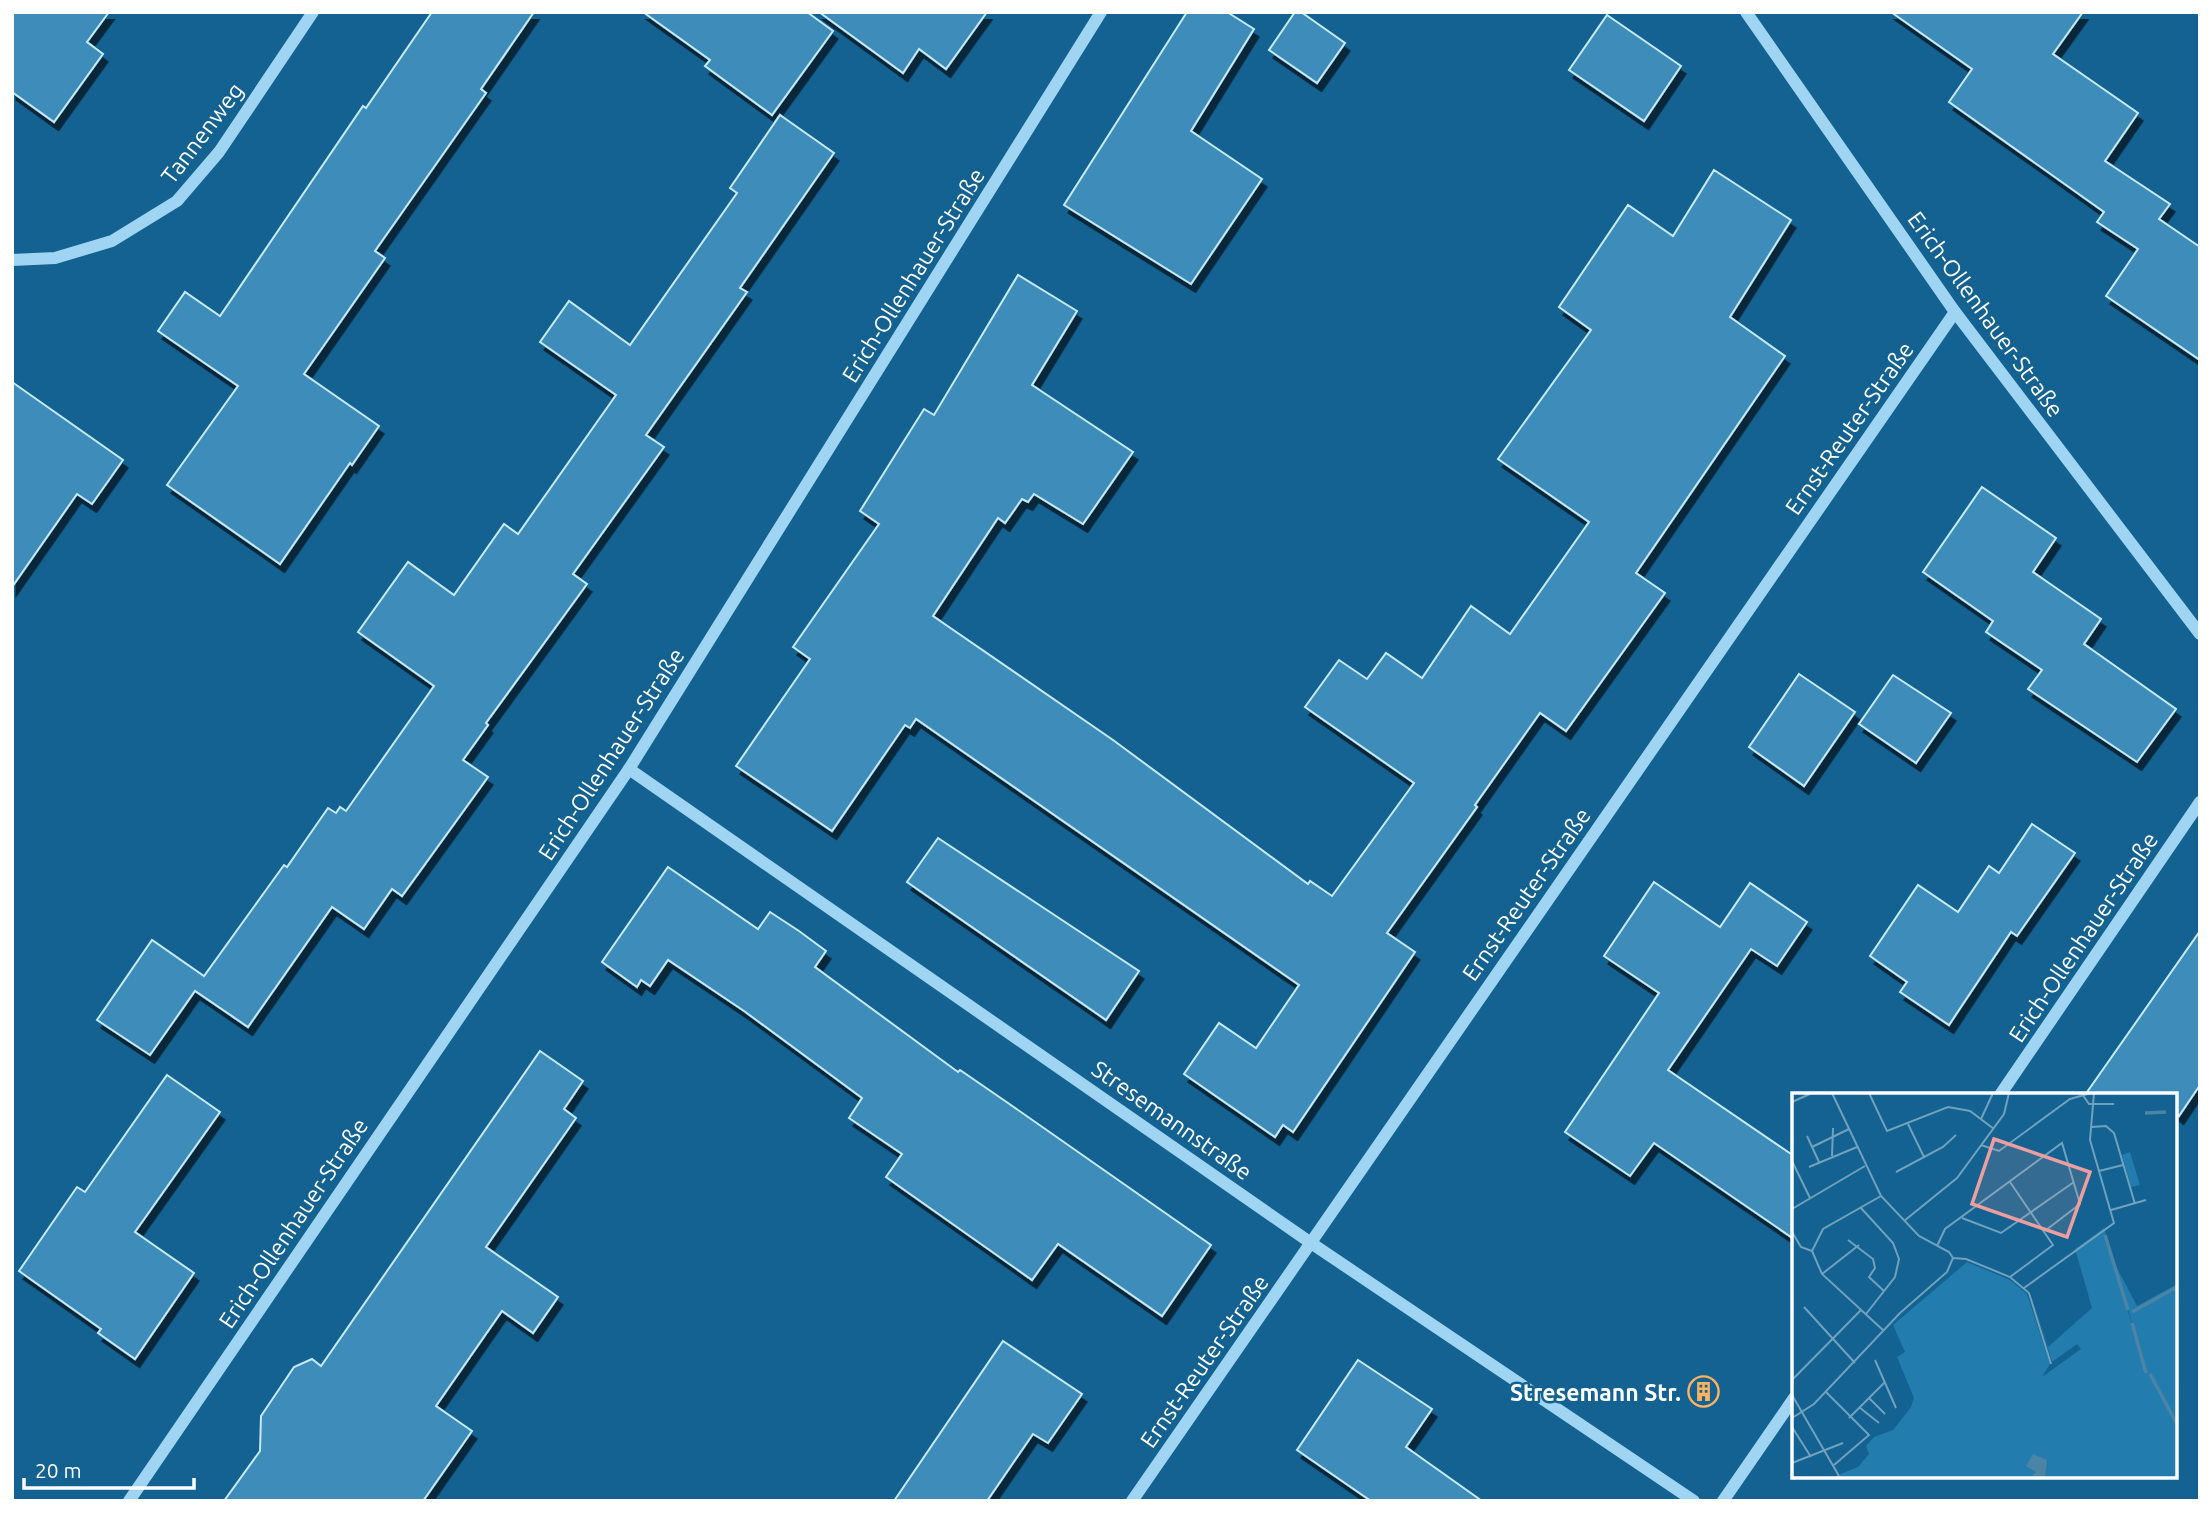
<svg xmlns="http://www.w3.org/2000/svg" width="2212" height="1513" viewBox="0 0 2212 1513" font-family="Ubuntu,sans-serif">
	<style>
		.building { fill: #3c8cb9; stroke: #c7e9fc; stroke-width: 2; filter: url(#shadow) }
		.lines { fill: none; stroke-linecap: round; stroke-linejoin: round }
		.minor { stroke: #9fd4f2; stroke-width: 12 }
		.labels { text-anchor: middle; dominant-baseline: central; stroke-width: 5; stroke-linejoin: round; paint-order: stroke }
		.street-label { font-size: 23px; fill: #fff; stroke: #136291 }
		.poi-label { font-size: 23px; font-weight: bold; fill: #fff; stroke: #136291; text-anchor: end }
		.inset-river { fill: none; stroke: #4b84a4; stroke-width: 3.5 }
		.inset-road { fill: none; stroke: #71a1bd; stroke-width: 2 }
		.view { fill: #ed9e9e; fill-opacity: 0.15; stroke: #ed9e9e; stroke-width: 3.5 }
		.inset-edge { fill: none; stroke: #fff; stroke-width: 3.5 }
	</style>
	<defs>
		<filter id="shadow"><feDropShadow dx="4.5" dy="8" stdDeviation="0" flood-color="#0009"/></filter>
	</defs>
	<rect width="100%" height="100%" fill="#136291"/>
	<g class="building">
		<polygon points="12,12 109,12 87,42 103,54 54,122 12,92"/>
		<polygon points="432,12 534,12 481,89 486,93 375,251 385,258 304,374 379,426 352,465 350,463 280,564 167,485 238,386 158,331 185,292 220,316 363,106 366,108"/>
		<polygon points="643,12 807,12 833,31 772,115 705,66 710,60"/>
		<polygon points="819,12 987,12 946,69 919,49 903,73"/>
		<polygon points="1187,12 1227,12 1254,29 1191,131 1262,179 1191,284 1064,205"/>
		<polygon points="1295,12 1301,12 1345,43 1317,83 1269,50"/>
		<polygon points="1891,12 2083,12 2053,54 2138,113 2105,161 2170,204 2159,219 2200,247 2200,360 2106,296 2138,249 2097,222 2104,212 1949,102 1972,69"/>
		<polygon points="1607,15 1681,66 1644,121 1569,70"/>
		<polygon points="780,115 834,153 740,288 747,292 646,435 664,447 573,574 587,584 486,723 488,725 463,760 488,777 402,896 392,889 364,929 332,907 248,1027 195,991 150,1055 97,1020 152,940 204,976 284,865 287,867 328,808 336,813 340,807 346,811 434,686 358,632 408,562 454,595 504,524 518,534 616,395 540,342 569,301 630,345 737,193 730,188"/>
		<polygon points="1714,170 1791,220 1730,317 1785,356 1636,573 1665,593 1566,731 1540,713 1475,805 1477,807 1387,933 1415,952 1293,1132 1283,1125 1275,1137 1184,1074 1219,1023 1256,1048 1299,985 916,719 910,728 905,725 832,831 736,766 810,659 793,647 879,524 860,511 924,409 934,415 1018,275 1077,311 1032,385 1133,452 1083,524 1034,494 1028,502 1022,499 1005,523 998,518 933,616 1113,740 1308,884 1310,881 1332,896 1414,783 1305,707 1339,660 1367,679 1386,653 1422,678 1471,606 1510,634 1589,522 1498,459 1591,330 1559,307 1628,205 1673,236"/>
		<polygon points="12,382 123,460 92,504 77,494 12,587"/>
		<polygon points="1982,487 2056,538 2033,572 2101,619 2084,644 2176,709 2137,762 2028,689 2042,670 1986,632 1993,621 1923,572"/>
		<polygon points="1799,674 1855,712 1804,786 1749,747"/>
		<polygon points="1893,675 1951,713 1916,763 1859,724"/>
		<polygon points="2032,824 2075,853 2017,936 2011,932 1949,1025 1900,992 1907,982 1870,956 1918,885 1958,912 1989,866 1999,873"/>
		<polygon points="938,838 1139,971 1106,1020 907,882"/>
		<polygon points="668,867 758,929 770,912 799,931 826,951 815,967 958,1072 960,1070 1008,1103 1211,1245 1162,1316 1058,1244 1032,1280 886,1177 902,1154 849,1118 862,1098 744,1011 668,960 650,986 641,980 637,987 602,962"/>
		<polygon points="1654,882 1720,927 1750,883 1807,922 1777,966 1751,949 1668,1070 1794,1156 1794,1239 1654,1143 1630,1176 1565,1132 1659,993 1604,956"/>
		<polygon points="2200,931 2200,1085 2179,1116 2175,1113 2175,1095 2085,1095"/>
		<polygon points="540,1051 583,1081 564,1109 576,1118 486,1247 558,1297 533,1333 502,1311 436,1406 472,1431 423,1501 224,1501 260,1451 261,1416 294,1367 312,1359 321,1366"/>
		<polygon points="167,1075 220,1112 135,1232 194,1273 135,1359 98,1333 101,1329 19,1271 77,1187 85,1192"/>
		<polygon points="1003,1341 1082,1394 1048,1443 1033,1434 987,1501 894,1501"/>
		<polygon points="1358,1360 1432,1409 1406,1447 1482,1501 1371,1501 1297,1450"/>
	</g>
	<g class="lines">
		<g class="minor">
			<polyline points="1746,12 1955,312 2200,634"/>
			<polyline points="12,260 55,258 112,241 177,201 219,152 313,12"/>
			<polyline points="629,769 1311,1243 1694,1501"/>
			<polyline points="2000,1095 2200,802"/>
			<polyline points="129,1501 629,769 1101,12"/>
			<polyline points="1132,1501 1955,312"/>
			<polyline points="1723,1501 1794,1398"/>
		</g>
	</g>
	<defs>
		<symbol id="building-ring" viewBox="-11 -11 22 22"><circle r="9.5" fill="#136291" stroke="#ffb360" stroke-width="1.5"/><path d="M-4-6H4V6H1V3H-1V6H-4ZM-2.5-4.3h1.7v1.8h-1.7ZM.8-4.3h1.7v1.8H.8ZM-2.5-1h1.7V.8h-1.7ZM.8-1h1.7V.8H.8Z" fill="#ffb360"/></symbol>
	</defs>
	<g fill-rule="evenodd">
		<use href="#building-ring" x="1686" y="1374" width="35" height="35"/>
	</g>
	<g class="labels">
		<g class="street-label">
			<text transform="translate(202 133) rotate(-53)">Tannenweg</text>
			<text transform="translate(913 275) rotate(-58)">Erich-Ollenhauer-Straße</text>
			<text transform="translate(1986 314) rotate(54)">Erich-Ollenhauer-Straße</text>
			<text transform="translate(1849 428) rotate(-55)">Ernst-Reuter-Straße</text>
			<text transform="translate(611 754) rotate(-57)">Erich-Ollenhauer-Straße</text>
			<text transform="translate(1526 894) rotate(-55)">Ernst-Reuter-Straße</text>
			<text transform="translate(2083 937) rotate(-56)">Erich-Ollenhauer-Straße</text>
			<text transform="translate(1172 1120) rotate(35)">Stresemannstraße</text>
			<text transform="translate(293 1223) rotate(-56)">Erich-Ollenhauer-Straße</text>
			<text transform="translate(1204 1361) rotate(-55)">Ernst-Reuter-Straße</text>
		</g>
		<g class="poi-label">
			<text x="1681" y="1392">Stresemann Str.</text>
		</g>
	</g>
	<g transform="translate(1792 1093)">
		<rect width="385" height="385" fill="#136291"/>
		<path d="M 338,59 L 348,92 L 339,94 L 330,62 ZM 312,135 L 354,280 L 324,173 L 345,213 L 385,191 L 385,385 L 39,385 L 66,374 L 77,361 L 74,353 L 82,344 L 101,337 L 119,314 L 122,305 L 105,264 L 113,259 L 101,232 L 175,169 L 218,187 L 235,201 L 258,271 L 250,284 L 289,256 L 285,251 L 260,269 L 239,200 L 256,254 L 300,215 L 283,156 Z" fill="#227cae"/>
		<path d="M 241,361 L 255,367 L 253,385 L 238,385 L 244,379 L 234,373 Z" fill="#4b84a4"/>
		<path class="inset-river" d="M 353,20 L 374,19M 313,142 L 336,217M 340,219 L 385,194M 340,230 L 354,280M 358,281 L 385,331"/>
		<path class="inset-road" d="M 40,0 L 89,103 L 127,143 L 157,159 L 161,165M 77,0 L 95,38 L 156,14 L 178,18 L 202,36M 290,1 L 297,11 L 322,11M 0,9 L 20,0M 189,26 L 201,0M 116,31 L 132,64M 300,34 L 314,33 L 322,40 L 343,111M 15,43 L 27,69M 189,52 L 207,58 L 278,6 L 299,0M 20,54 L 57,36M 40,63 L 41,35M 0,68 L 18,105M 17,74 L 65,54M 307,78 L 331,72M 104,79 L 151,54 L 164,42M 89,103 L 31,136 L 20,158 L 30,181 L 92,238M 69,115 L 101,150 L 107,166 L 103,184 L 74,221M 0,116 L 73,73M 319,117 L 354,107M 170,125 L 209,140 L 282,89M 112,128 L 165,85 L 212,21 L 217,0M 0,139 L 9,154 L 20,158M 56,147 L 81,166 L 83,175 L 77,184 L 92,198M 145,153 L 153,136 L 270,50 L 288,111 L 254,137M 161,165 L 174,166 L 218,184 L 237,200 L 259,271M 30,181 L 67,152M 218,184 L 261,152 L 218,89M 232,195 L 322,130 L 298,47 L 302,0M 12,214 L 63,270M 83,267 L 104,315M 0,287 L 69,217M 34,299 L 77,342 L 42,372M 0,302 L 47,383M 77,305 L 93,321M 67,314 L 87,330M 0,325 L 22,311 L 108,220 L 155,179 L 161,165M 57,325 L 93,289M 0,334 L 19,364M 0,370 L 51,350"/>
		<path class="view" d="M 202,46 L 298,79 L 275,144 L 180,111 Z"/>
		<rect width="385" height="385" class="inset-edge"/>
	</g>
	<rect width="2212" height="1513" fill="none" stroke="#ffffff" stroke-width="28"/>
	<path d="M24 1478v10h170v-10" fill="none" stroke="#ffffff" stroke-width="3.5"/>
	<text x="35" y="1478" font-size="21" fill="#ffffff" stroke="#136291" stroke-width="5" paint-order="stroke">20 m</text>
</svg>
